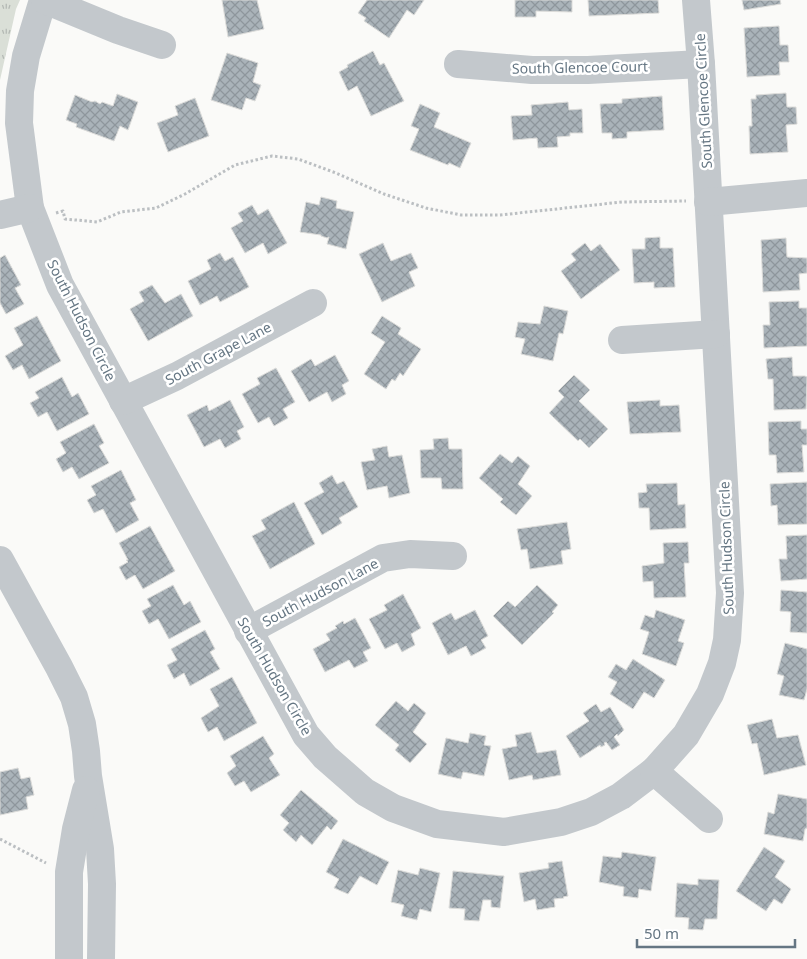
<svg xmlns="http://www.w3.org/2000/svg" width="807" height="959" viewBox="0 0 807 959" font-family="'Noto Sans',sans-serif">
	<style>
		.park { fill: url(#park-tufts) }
		.building { fill: url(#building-cross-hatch); stroke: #dcdcda }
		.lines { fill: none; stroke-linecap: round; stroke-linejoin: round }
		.path { stroke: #bbbfc2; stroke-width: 3; stroke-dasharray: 2.5 2.5; stroke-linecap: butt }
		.minor { stroke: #c3c8cc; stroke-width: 28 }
		.labels { text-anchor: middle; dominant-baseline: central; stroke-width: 5; stroke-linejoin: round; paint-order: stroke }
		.street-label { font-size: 14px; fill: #657683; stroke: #fff }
	</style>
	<defs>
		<pattern id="park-tufts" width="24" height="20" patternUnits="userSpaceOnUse" patternTransform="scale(1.25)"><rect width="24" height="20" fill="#dadfd7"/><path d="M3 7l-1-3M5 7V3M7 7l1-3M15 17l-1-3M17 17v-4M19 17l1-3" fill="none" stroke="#b4b9b4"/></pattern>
		<pattern id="building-cross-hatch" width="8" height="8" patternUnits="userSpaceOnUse" patternTransform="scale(1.25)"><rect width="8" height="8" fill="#aab3b9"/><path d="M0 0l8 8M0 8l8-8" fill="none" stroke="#8e969c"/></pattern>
	</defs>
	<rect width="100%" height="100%" fill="#fafaf8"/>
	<polygon class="park" points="0,0 20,0 16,9 0,80"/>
	<g class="building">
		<polygon points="222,0 257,0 264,29 228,37"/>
		<polygon points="367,0 424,0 414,15 407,10 389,38 364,21 366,18 358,13"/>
		<polygon points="515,0 572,0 572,12 536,11 536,17 515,17"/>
		<polygon points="588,0 658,0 659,13 589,16"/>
		<polygon points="742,0 780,0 781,4 744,10"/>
		<polygon points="779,26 780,45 788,45 789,62 779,62 780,75 747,77 744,28"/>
		<polygon points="373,51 380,65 384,63 404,101 371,116 357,86 348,91 339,72 348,67 347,65"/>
		<polygon points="227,53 258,63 253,82 261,85 255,101 246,98 242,110 211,100"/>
		<polygon points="786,93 787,107 796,107 797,124 786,125 788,152 750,154 749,126 752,126 751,99 756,99 756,95"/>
		<polygon points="117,94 138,102 128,130 120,126 114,141 76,127 77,124 66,120 75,95 92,102 95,101 100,104 102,102 113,106"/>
		<polygon points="662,96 664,130 627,132 627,138 612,139 612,133 602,133 600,104 622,103 622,99"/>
		<polygon points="195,98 209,136 168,152 157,123 178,115 175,106"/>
		<polygon points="568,102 569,110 582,109 583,133 570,133 570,136 557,137 558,147 538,148 537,138 513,140 511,116 532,115 531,105"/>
		<polygon points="420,104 440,113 434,127 471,143 460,168 449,163 448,165 410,150 419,129 411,126"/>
		<polygon points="321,197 337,201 336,208 354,212 346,249 327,244 329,237 327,238 321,236 321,235 300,232 306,202 319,205"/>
		<polygon points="252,205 258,215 268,209 287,243 268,254 263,243 245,253 231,228 243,221 238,213"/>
		<polygon points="660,237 660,248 673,248 675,287 654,288 654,282 634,283 632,249 645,249 645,238"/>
		<polygon points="786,238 787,257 807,258 807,273 799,274 800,290 763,292 761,240"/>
		<polygon points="383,243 391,261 411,253 418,268 409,272 415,286 382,302 359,254"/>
		<polygon points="585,243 591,251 600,244 620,270 581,299 561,271 576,260 571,254"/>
		<polygon points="220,253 225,261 233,257 249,287 220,302 217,296 200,305 188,281 211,269 207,260"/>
		<polygon points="5,255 21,285 15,288 24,304 6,314 0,303 0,258"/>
		<polygon points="152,285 165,303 181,294 193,316 148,341 130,309 144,301 139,292"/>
		<polygon points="799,301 799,308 807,308 807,346 764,348 763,325 770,325 769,302"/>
		<polygon points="544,306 568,311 563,334 559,333 553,361 521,354 525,339 515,337 518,322 540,324"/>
		<polygon points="37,316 61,361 29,379 22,365 13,370 5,356 23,345 14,328"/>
		<polygon points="382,316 401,328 398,334 421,349 403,376 400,373 395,381 392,379 386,389 364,374 385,342 371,333"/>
		<polygon points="335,355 349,381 342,385 346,394 332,402 327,392 309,402 291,371 311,359 315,366"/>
		<polygon points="792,357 793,376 805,376 807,377 806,409 774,410 773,379 768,379 766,359"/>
		<polygon points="276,368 295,402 283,409 288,418 274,426 269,417 258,423 242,394 260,384 257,378"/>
		<polygon points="574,375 590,390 579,401 608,429 589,448 580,439 578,441 549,413 564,397 558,391"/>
		<polygon points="62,377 72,397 78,393 89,414 57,431 47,412 38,417 30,403 39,398 35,392"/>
		<polygon points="230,400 244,427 237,431 241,439 225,448 220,439 204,447 187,415 207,405 209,411"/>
		<polygon points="660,400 660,406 679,405 681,432 630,434 627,402"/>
		<polygon points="801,421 801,429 807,429 807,445 802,445 804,472 777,473 776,455 769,455 768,422"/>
		<polygon points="94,424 104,443 99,446 109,463 79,479 72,467 63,472 56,459 66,453 60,442"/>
		<polygon points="448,438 449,449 462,449 463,489 442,489 441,478 421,478 420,450 434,449 433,439"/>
		<polygon points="387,446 389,457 402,455 410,493 389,498 387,486 367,490 361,462 375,460 372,449"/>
		<polygon points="500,454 512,463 518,456 530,466 518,484 532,496 516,515 500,502 503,499 479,478"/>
		<polygon points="121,470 136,500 130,503 139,520 116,533 103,509 94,513 87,500 96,495 91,486"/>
		<polygon points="332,475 337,484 344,481 358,507 339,518 342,523 322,535 304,503 324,492 319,483"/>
		<polygon points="807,482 807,524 778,525 777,505 771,506 770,484"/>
		<polygon points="677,483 678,505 685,504 686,528 650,530 649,508 639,508 638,493 647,492 646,484"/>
		<polygon points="294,502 315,544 270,569 252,536 266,529 261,520"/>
		<polygon points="567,522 571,549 561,551 563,564 530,569 527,549 521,550 517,529"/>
		<polygon points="150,526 175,571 143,589 135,575 126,580 119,567 128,562 126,560 128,560 119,543"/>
		<polygon points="807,535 807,579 781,581 779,559 787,559 786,536"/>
		<polygon points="688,542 689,563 684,563 686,597 654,598 653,581 643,582 642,566 664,563 663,543"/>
		<polygon points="173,585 184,605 190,601 201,622 169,639 158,619 149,624 142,611 151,606 147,599"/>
		<polygon points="537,585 558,605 552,612 554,613 522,645 493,616 508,601 515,607"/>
		<polygon points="781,590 807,592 807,633 790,632 791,612 780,611"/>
		<polygon points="403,594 421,628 411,634 415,645 402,652 397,643 385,649 369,619 387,610 384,605"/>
		<polygon points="475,610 488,636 481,640 486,648 471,656 466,646 448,655 432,623 451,613 455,620"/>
		<polygon points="656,610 685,620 678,641 684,643 676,666 642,654 649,632 640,629 645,615 654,618"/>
		<polygon points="355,618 371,648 363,652 368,661 354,668 349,660 325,672 313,649 330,640 326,634 337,628 335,626 343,621 344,624"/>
		<polygon points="205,630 215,649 210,652 220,669 190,686 184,673 174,679 167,665 177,660 171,649"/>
		<polygon points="785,643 807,649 807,689 804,700 779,695 784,676 777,674"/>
		<polygon points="633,659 665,680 654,698 644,692 633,709 610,694 617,682 608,677 616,664 626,670"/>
		<polygon points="232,677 257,723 224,741 217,727 208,732 201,718 219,706 210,689"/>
		<polygon points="396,701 408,711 414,703 426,713 413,732 427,744 410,763 395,750 399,745 375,725"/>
		<polygon points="596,704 601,712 610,707 624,730 618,736 617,734 614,737 620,745 612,750 606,742 604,743 605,745 601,747 600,745 580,758 566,736 589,721 583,713"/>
		<polygon points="772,719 777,738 798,735 806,765 764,775 757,743 752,744 747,725"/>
		<polygon points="531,732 537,753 556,750 561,775 533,780 532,775 509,780 502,749 517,746 515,735"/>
		<polygon points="470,733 486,736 484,745 491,746 484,776 463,772 461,779 438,774 446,738 468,743"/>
		<polygon points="263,736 274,754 269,758 280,775 251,792 244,781 235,786 227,773 236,766 230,756"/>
		<polygon points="18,768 21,779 30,777 34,795 26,797 28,809 0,815 0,772"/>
		<polygon points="301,790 338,821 331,830 327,826 312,845 301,835 296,842 283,830 289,823 280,815"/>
		<polygon points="778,794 807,799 807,828 805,829 803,841 764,834 768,812 774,814"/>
		<polygon points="343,839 389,862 377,885 360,876 348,894 334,888 339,879 326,872"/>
		<polygon points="764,847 785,861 775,877 791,889 782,904 774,899 766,911 736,891"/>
		<polygon points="622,852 656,857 651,891 639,889 638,898 623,896 624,887 599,882 603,856 621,858"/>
		<polygon points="562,861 568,896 563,897 564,898 554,899 555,907 537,910 535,899 524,902 519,873 549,868 548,863"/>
		<polygon points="420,868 440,873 431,912 420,909 417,920 401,916 404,905 391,902 398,870 418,875"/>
		<polygon points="453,871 504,876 500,908 491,907 491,900 483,900 479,921 464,920 465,909 449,908"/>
		<polygon points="698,879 719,880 717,919 705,919 703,930 688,929 689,918 675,917 677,883 698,885"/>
	</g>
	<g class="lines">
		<g class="path">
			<polyline points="56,213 63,211 65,219 97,222 121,212 156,208 185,194 235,165 272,156 298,159 336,173 384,194 426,208 461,215 500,215 622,202 686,201"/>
			<polyline points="0,839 46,863"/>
		</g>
		<g class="minor">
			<polyline points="43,0 26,56 20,91 19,123 30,208 60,285 306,735 325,757 365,792 393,808 437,824 504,832 561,822 591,812 621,796 654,771 686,735 710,694 722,663 727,640 730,593 701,64 696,0"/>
			<polyline points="45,0 118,30 162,45"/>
			<polyline points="458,64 532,70 588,70 701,64"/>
			<polyline points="708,202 807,193"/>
			<polyline points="0,215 30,208"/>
			<polyline points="622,340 716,334"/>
			<polyline points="123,401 177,376 313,303"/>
			<polyline points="0,560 59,667 74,697 82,724 86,751 88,776 100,849 102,884 101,959"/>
			<polyline points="248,631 383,558 410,554 453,556"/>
			<polyline points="654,771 709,819"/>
			<polyline points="69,959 69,872 76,829 86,790"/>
		</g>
	</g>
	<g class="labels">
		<g class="street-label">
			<text transform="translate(580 67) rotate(-1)">South Glencoe Court</text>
			<text transform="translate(703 101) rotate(-93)">South Glencoe Circle</text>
			<text transform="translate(82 320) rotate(63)">South Hudson Circle</text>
			<text transform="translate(218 353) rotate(-28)">South Grape Lane</text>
			<text transform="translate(726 548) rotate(-92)">South Hudson Circle</text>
			<text transform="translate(320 592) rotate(-28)">South Hudson Lane</text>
			<text transform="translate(275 676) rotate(60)">South Hudson Circle</text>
		</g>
	</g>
	<path d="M637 939v8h158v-8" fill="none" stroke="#657683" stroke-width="2.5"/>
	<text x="644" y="939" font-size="15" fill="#657683" stroke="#ffffff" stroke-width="4" paint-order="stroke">50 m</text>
</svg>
